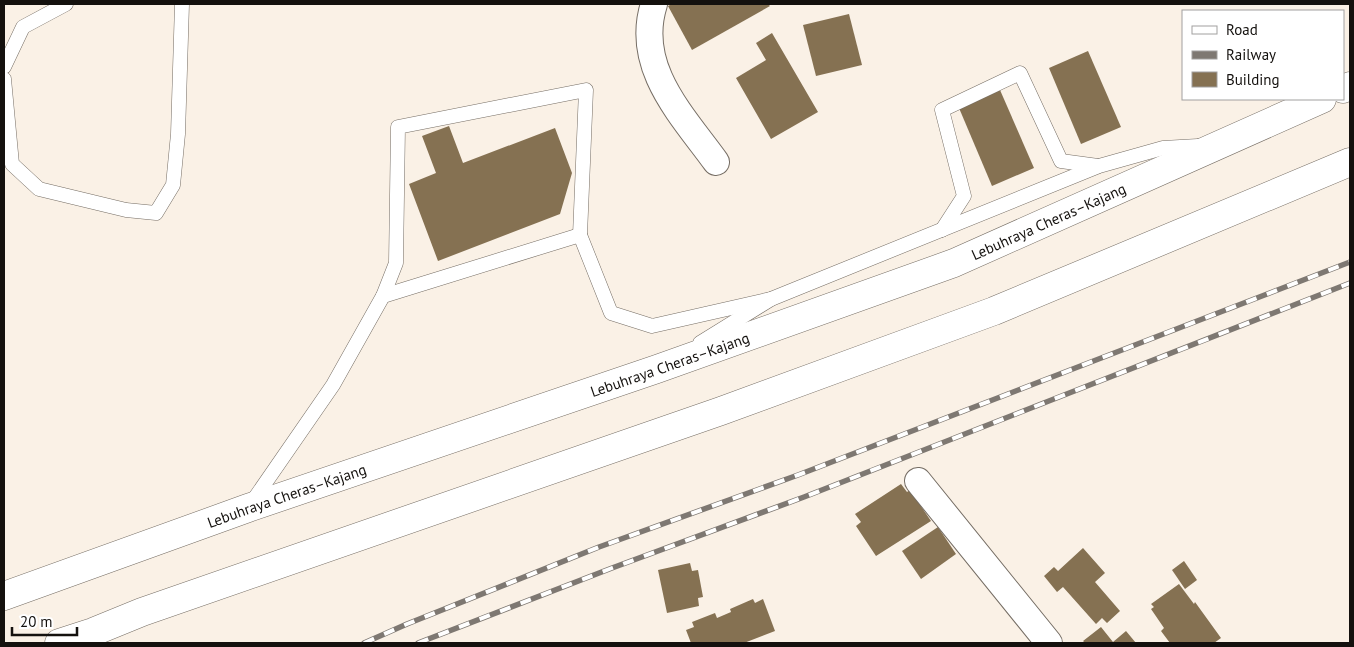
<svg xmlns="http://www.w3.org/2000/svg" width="1354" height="647" viewBox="0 0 1354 647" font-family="'PT Sans',sans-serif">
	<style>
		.building { fill: #857152 }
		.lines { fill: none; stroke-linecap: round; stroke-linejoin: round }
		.lane-casing { stroke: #756d64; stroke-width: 15 }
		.street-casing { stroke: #756d64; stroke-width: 28 }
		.highway-casing { stroke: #756d64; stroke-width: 29 }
		.lane { stroke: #fff; stroke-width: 14 }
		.street { stroke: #fff; stroke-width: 26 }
		.highway { stroke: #fff; stroke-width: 28 }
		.rail-casing { stroke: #7e7872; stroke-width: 5.5 }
		.rail { stroke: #fff; stroke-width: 4; stroke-dasharray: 11; stroke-linecap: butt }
		.labels { text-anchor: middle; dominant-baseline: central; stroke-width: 5; stroke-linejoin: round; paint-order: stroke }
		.street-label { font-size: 15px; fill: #14110e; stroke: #fff }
	</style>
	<rect width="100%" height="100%" fill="#faf1e6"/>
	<g class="building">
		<polygon points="672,4 768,4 770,6 692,50 668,6"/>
		<polygon points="849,14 862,65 816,76 803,25"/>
		<polygon points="772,33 818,112 771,139 736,78 766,60 756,43"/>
		<polygon points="1088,51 1121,127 1081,144 1049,68"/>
		<polygon points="1000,90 1034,168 992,186 959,108"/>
		<polygon points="449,126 463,163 555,128 572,173 560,214 438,261 409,184 436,173 422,136"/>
		<polygon points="901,484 907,492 910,490 931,521 876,556 856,526 861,522 855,514"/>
		<polygon points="938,527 956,554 921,579 902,551"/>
		<polygon points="1083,548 1105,573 1095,582 1120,611 1107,623 1102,618 1096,624 1063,587 1057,592 1044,576 1054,567 1058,571"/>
		<polygon points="1184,561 1197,580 1185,589 1172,570"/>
		<polygon points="690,563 692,571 698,570 703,597 698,598 699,606 667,613 658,570"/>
		<polygon points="1179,584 1194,604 1195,602 1221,638 1214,643 1170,643 1161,631 1164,628 1151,609 1154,607 1151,604"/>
		<polygon points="753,599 755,603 763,599 775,631 744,643 691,643 686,630 694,627 692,622 715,613 717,618 731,612 730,609"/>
		<polygon points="1101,627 1113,642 1126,631 1136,643 1085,643 1083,641"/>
	</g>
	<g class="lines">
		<defs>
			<g id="lane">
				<polyline points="4,67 23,27 66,4"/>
				<polyline points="4,79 12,164 39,189 126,210 156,213 173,185 178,134 182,4"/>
				<polyline points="942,230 964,196 942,110 1020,73 1061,161 1098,166"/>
				<polyline points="383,296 580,235"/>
				<polyline points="700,343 771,299 1099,166 1163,148 1198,146"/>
				<polyline points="250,505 333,385 383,296 396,263 398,127 586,90 580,235 611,313 652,326 771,299"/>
			</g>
			<g id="street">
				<path d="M 654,4 C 634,67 682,115 716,162"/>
				<polyline points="918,481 1049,643"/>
			</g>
			<g id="highway">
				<polyline points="1343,89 1350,86"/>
				<path id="s1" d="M 4,596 L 248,508 L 657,369 L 954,263 L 1322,99"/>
				<polyline points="59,643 93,632 142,612 721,411 994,311 1350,162"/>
			</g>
		</defs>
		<use href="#lane" class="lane-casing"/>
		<use href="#street" class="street-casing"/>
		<use href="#highway" class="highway-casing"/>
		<use href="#lane" class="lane"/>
		<use href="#street" class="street"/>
		<use href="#highway" class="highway"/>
		<defs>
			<g id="rail">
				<polyline points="364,643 407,624 599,547 798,475 1350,262"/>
				<polyline points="418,643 612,568 804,497 1350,283"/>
			</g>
		</defs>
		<use href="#rail" class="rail-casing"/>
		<use href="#rail" class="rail"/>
	</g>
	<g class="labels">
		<g class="street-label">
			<text stroke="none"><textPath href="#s1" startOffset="1110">Lebuhraya Cheras–Kajang</textPath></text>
			<text stroke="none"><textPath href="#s1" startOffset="705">Lebuhraya Cheras–Kajang</textPath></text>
			<text stroke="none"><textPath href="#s1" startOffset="300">Lebuhraya Cheras–Kajang</textPath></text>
		</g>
	</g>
	<rect width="1354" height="647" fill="none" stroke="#14110e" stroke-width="10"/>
	<rect x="1182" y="10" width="162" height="90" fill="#ffffff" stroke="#a1a09f"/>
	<rect x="1192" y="26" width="25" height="8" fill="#ffffff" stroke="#a1a09f"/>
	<text x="1226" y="35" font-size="15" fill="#14110e">Road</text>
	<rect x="1192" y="51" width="25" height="8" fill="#7e7872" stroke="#a1a09f"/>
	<text x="1226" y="60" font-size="15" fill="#14110e">Railway</text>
	<rect x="1192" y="72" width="25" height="15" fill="#857152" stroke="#a1a09f"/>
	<text x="1226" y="85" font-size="15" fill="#14110e">Building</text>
	<path d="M12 627v8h65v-8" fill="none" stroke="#14110e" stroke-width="2.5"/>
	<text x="20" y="627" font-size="15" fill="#14110e" stroke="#ffffff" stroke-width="4" paint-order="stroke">20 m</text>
</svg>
